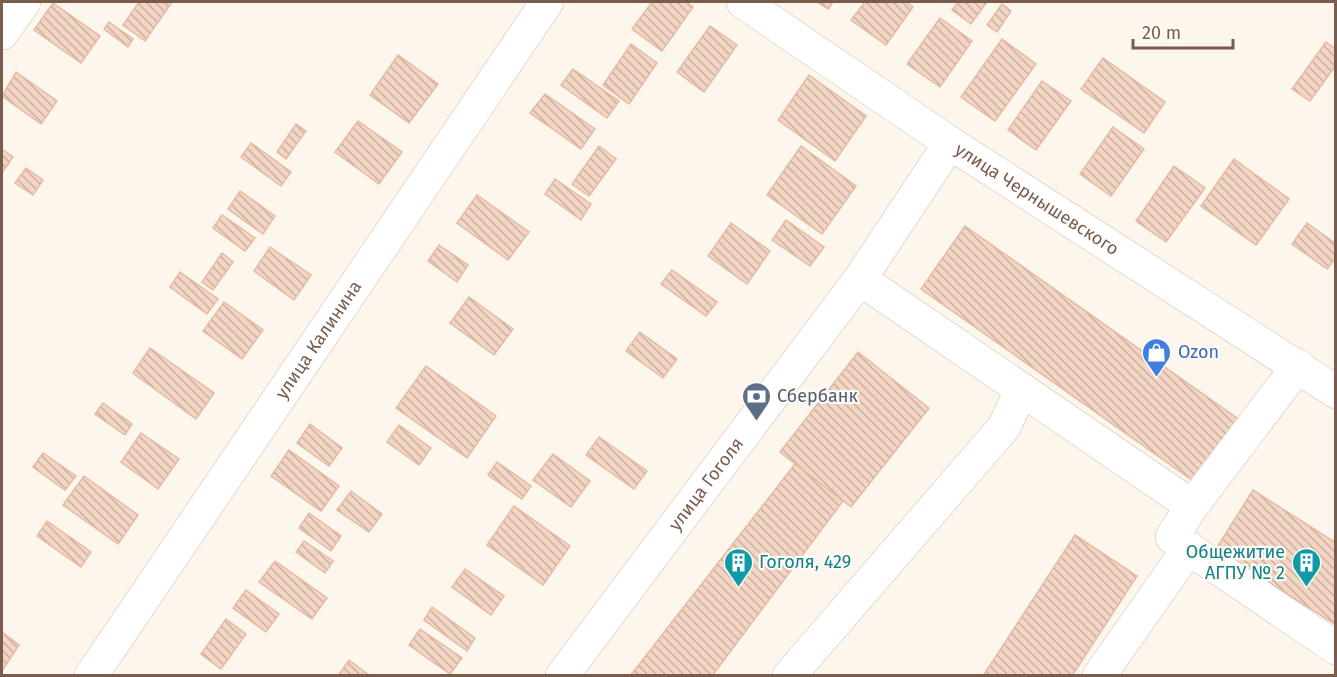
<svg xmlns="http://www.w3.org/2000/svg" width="1337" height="677" viewBox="0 0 1337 677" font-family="'Fira Sans',sans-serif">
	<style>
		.building { fill: url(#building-back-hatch); stroke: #e6bba3; stroke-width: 1.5 }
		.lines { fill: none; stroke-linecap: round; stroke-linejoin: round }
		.minor-casing { stroke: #d1beb0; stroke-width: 34 }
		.minor { stroke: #fff; stroke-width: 33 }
		.labels { text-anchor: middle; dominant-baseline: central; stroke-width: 4.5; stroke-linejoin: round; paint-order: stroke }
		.street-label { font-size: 18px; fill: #7a5c4d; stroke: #fffaf3 }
		.shop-label { font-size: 18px; fill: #366cbe; stroke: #fffaf3; text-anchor: start }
		.service-label { font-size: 18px; fill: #4e5e75; stroke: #fffaf3; text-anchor: start }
		.culture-label { font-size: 18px; fill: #0d838f; stroke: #fffaf3; text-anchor: end }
	</style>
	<defs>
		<pattern id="building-back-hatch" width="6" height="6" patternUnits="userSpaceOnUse" patternTransform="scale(1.5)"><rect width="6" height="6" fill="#f3d5c3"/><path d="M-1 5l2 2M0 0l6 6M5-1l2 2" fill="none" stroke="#cab0a1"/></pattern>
	</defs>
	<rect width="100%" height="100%" fill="#fdf6ec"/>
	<g class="building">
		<polygon points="139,2 172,2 145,41 123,25"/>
		<polygon points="652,2 686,2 693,7 662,51 632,29"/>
		<polygon points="817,2 833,2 828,9"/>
		<polygon points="865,2 906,2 913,7 886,45 851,20"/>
		<polygon points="958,2 987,2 971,24 952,10"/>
		<polygon points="53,3 100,36 81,63 34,30"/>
		<polygon points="1002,4 1011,11 997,32 987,25"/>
		<polygon points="940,18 972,41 940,87 907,64"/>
		<polygon points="109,22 133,39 128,47 104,29"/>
		<polygon points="710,26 737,45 704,92 677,72"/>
		<polygon points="1002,39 1036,64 995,121 961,97"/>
		<polygon points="1326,42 1336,49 1336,65 1310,101 1292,89"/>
		<polygon points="631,44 657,63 629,104 603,85"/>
		<polygon points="398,55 438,84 409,123 370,95"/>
		<polygon points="1103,58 1165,102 1144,133 1081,89"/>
		<polygon points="573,69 619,101 607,118 561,85"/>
		<polygon points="16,72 57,101 41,124 2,96"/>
		<polygon points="809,75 866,116 835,161 778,120"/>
		<polygon points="1042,81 1071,101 1036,150 1008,130"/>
		<polygon points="545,94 595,129 581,149 530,113"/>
		<polygon points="358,121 402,152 379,184 335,152"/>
		<polygon points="296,124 306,131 286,159 277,152"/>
		<polygon points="1113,127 1144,149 1111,196 1080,174"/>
		<polygon points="251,143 291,172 281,186 241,157"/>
		<polygon points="599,146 616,159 589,196 572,184"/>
		<polygon points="801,146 856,186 822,234 767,195"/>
		<polygon points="2,149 13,157 2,173"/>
		<polygon points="1234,159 1289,199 1256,245 1201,206"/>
		<polygon points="1174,166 1205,188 1166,242 1136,221"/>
		<polygon points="26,168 43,180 33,195 15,183"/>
		<polygon points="555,179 591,204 581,220 545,194"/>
		<polygon points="240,191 275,216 263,234 228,209"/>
		<polygon points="477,195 529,232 508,260 457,223"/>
		<polygon points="222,215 255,238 245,251 213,228"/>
		<polygon points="786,220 824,247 810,266 772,240"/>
		<polygon points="731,223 770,251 747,284 708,256"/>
		<polygon points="1307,223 1336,244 1336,257 1327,269 1292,244"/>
		<polygon points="965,226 1244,423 1199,485 921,289"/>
		<polygon points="439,245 468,265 457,282 428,261"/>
		<polygon points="270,247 311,275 294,300 254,271"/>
		<polygon points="222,253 233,262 213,290 202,282"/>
		<polygon points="672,270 717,302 706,316 661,284"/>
		<polygon points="180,272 218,299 207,314 170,287"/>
		<polygon points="469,297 513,329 494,355 450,323"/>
		<polygon points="224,302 263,330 242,359 203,331"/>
		<polygon points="640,332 677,359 663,378 626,351"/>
		<polygon points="150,348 214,393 196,419 133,373"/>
		<polygon points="858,352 929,408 851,507 780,452"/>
		<polygon points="426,366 496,416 467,458 396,408"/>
		<polygon points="103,403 132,424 125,435 95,414"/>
		<polygon points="310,424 342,448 329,466 297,443"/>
		<polygon points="399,425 431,448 419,465 387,442"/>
		<polygon points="141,433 179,459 158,489 121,462"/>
		<polygon points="599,437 647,471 634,489 586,455"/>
		<polygon points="289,450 339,486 321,511 271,476"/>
		<polygon points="43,453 76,476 65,490 33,467"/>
		<polygon points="553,454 590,481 571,507 533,480"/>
		<polygon points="497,462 531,486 522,499 488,475"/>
		<polygon points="795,464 843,501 712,676 630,676"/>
		<polygon points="84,476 138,515 118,544 63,505"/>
		<polygon points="1253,490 1336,543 1336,625 1216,549"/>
		<polygon points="351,491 382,514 369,532 337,510"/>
		<polygon points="514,506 570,546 543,585 487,545"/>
		<polygon points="309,513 341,536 331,551 299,528"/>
		<polygon points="47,521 91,552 81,567 37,536"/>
		<polygon points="1075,535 1137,576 1072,676 983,676"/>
		<polygon points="304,541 333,561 325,573 296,552"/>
		<polygon points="275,561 327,598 312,619 259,582"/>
		<polygon points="465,569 504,596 491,615 452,587"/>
		<polygon points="246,590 279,614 266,632 233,608"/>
		<polygon points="432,607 475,638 467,651 424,620"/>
		<polygon points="226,619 246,634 221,669 201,654"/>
		<polygon points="420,629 462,658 450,674 409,645"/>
		<polygon points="2,632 19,645 2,671"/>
		<polygon points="349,660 370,676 338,676"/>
	</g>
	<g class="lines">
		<defs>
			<g id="minor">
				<path id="s1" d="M 743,2 L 950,143 L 1336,392"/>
				<polyline points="2,33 24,2"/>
				<polyline points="860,279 1192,506 1298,366"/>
				<polyline points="1192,506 1172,537 1336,648"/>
				<path id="s2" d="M 91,676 L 547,2"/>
				<path id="s3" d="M 562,676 L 860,279 L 950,143"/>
				<polyline points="789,676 1004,427 1021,391"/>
				<polyline points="1099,676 1189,548"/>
			</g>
		</defs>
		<use href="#minor" class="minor-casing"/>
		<use href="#minor" class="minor"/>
	</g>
	<defs>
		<symbol id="shop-pin" viewBox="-11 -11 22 30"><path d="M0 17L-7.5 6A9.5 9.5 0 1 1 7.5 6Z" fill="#3f7fe0" stroke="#fffaf3"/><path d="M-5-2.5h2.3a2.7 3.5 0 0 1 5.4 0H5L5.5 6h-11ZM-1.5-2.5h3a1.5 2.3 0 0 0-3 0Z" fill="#fff"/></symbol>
		<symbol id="bank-pin" viewBox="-11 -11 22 30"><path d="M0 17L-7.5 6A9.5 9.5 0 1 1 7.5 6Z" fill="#5c6f8a" stroke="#fffaf3"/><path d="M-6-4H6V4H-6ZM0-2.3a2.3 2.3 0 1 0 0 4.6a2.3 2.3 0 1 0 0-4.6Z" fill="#fff"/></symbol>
		<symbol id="building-pin" viewBox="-11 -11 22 30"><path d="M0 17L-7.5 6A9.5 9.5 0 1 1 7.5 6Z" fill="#0f9aa8" stroke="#fffaf3"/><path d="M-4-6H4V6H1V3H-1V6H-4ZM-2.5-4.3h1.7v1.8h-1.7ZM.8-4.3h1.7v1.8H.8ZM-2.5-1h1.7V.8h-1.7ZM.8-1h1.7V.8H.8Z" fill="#fff"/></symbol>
	</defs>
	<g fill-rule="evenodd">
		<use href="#shop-pin" x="1140" y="336" width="33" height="45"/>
		<use href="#bank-pin" x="740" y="380" width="33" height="45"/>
		<use href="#building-pin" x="722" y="546" width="33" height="45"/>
		<use href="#building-pin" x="1290" y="546" width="33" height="45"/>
	</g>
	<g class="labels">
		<g class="street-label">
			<text stroke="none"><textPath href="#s1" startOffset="354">улица Чернышевского</textPath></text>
			<text stroke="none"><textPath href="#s2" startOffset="406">улица Калинина</textPath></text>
			<text stroke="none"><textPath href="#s3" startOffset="240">улица Гоголя</textPath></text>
		</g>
		<g class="shop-label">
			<text x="1178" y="352">Ozon</text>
		</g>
		<g class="service-label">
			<text x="777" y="396">Сбербанк</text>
		</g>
		<g class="culture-label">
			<text x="1285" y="552">Общежитие<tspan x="1285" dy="21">АГПУ № 2</tspan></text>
			<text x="759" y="562" text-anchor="start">Гоголя, 429</text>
		</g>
	</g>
	<rect width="1337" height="677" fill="none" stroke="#7a5c4d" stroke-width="6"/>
	<path d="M1133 39v9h100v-9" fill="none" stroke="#7a5c4d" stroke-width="3"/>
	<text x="1142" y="39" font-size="18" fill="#7a5c4d" stroke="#fffaf3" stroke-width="4.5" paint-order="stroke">20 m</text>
</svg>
